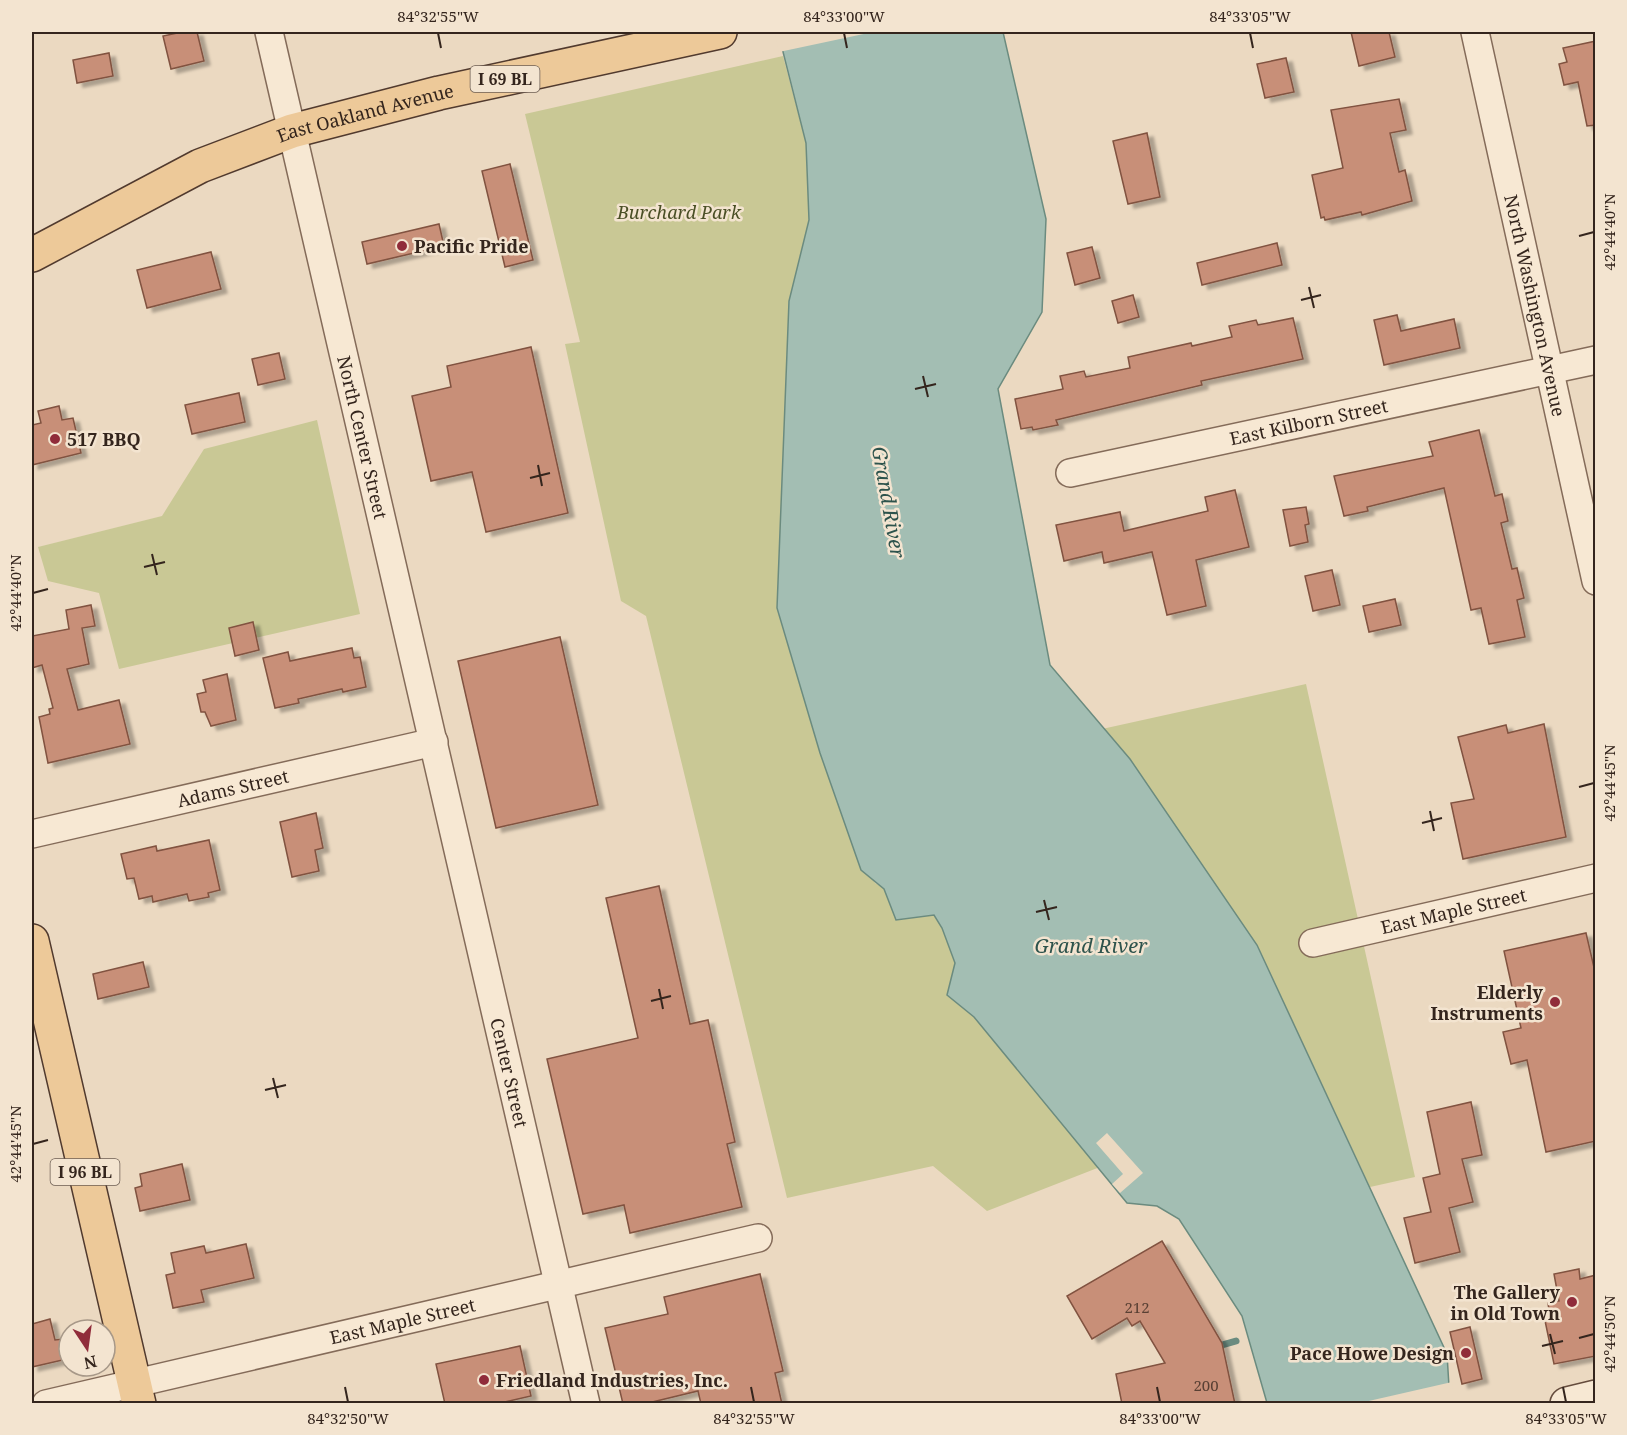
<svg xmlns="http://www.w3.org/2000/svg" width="1627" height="1435" viewBox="0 0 1627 1435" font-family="'Noto Serif',serif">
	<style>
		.green { fill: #c9c895 }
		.water { fill: #a3beb3; stroke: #6b8b7f; stroke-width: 1.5 }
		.pier { fill: #ebd9c1 }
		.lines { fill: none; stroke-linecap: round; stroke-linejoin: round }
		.stream { stroke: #6b8b7f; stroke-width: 7 }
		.building { fill: #c88f78; stroke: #815240; stroke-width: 1.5; filter: url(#shadow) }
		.street-casing { stroke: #846b59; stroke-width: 30 }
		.secondary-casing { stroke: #654c3d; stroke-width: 36 }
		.primary-casing { stroke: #513a2e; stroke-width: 36 }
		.street { stroke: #f7e8d3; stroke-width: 27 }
		.secondary { stroke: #f7e8d3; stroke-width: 33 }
		.primary { stroke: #edc999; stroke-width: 33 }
		.ticks { fill: none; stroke: #34251d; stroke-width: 2 }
		.poi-dot { fill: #902c3a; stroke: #f3e4d0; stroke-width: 2 }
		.labels { text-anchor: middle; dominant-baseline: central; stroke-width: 5; stroke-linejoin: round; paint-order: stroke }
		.number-label { font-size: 15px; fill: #594034 }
		.shield { fill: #f3e4d0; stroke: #6d5e53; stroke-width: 1.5 }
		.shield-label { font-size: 16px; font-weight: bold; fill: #34251d }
		.street-label { font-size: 18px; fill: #34251d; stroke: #f3e4d0 }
		.park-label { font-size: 18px; font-style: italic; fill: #4a4f25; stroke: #f3e4d0 }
		.poi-label { font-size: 18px; font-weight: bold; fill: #34251d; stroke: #f3e4d0; text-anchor: start }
		.water-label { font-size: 20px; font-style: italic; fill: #2d534c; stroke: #f3e4d0 }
		.neatline { fill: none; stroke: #34251d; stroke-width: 2 }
		.ticks-label { font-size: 15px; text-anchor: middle; fill: #34251d }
	</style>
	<defs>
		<filter id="shadow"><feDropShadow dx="6" dy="4" stdDeviation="1.5" flood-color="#0004"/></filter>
	</defs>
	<rect width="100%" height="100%" fill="#ebd9c1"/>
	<g class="green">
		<polygon points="783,56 806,143 809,220 789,301 777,608 792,659 875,883 884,888 897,920 934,915 942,928 955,963 947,995 974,1017 1100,1167 987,1211 933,1166 787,1198 646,616 621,601 565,344 580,342 525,114"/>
		<polygon points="317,420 360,614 119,669 99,593 48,581 38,547 162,516 204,449"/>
		<polygon points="1306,684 1415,1177 1370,1187 1257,945 1102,729"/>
	</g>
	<polygon class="water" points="778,32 1003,32 1046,219 1042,312 998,389 1050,665 1130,759 1257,945 1447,1354 1450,1403 1267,1403 1242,1316 1179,1219 1157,1206 1127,1203 974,1017 947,995 955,963 942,928 934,915 896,920 884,889 861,870 820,753 777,608 789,301 809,220 806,143"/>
	<g class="pier">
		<polygon points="775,32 873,32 779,52"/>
		<polygon points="1107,1133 1143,1173 1120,1193 1112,1184 1123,1174 1096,1143"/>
		<polygon points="1452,1382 1453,1404 1360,1403"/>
	</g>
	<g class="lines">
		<polyline class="stream" points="1222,1345 1236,1341"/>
	</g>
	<g class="building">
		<polygon points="182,32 197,32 204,61 171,69 163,36"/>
		<polygon points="1351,32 1389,32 1395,57 1359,66"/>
		<polygon points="1596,41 1596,125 1587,126 1578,82 1564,85 1559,64 1567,62 1563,48"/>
		<polygon points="109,53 113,76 77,83 73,60"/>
		<polygon points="1286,58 1294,92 1265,98 1257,64"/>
		<polygon points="1399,99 1406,130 1390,133 1399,172 1405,170 1412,201 1362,215 1361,212 1325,220 1324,217 1321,218 1312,175 1343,168 1331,110"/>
		<polygon points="1147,133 1160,197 1128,204 1113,141"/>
		<polygon points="510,164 533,260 505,267 482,171"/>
		<polygon points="439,224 444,246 367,264 362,242"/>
		<polygon points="1277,243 1282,265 1202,285 1197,263"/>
		<polygon points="1092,247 1100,278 1075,285 1067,253"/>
		<polygon points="211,252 221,289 147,308 137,270"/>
		<polygon points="1133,295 1139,317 1118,323 1112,301"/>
		<polygon points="1397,315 1401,331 1454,319 1460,348 1384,365 1374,320"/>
		<polygon points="1293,318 1303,359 1201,381 1202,385 1056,420 1058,425 1033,430 1032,427 1021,429 1015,399 1063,389 1060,376 1084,371 1086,377 1130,368 1128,357 1191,343 1192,346 1232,337 1229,326 1256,320 1258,325"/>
		<polygon points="531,347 568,513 486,532 472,472 431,481 412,396 451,387 447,366"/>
		<polygon points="279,353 285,379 258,385 252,359"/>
		<polygon points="239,393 245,422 192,434 185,405"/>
		<polygon points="59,406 62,420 73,418 81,453 32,465 32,425 41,423 38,411"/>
		<polygon points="1479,430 1495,496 1502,494 1508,521 1501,523 1512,569 1517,568 1524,598 1517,600 1525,637 1489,644 1481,608 1471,610 1444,488 1367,507 1368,511 1344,516 1334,476 1433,456 1429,442"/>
		<polygon points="1235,490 1249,547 1196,560 1206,606 1167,615 1152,552 1104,563 1102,552 1064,561 1056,525 1120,512 1124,531 1208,511 1205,497"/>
		<polygon points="1306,507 1309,524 1305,525 1308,542 1290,546 1283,510"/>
		<polygon points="1332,570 1340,605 1313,611 1305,576"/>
		<polygon points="1395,599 1401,625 1369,632 1363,606"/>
		<polygon points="91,605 95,626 82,628 89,664 67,669 78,710 119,700 130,744 48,763 39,717 50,714 49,709 53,708 42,665 32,668 32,636 69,629 66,610"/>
		<polygon points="253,622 259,650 235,656 229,628"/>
		<polygon points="560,637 598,805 496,828 458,661"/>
		<polygon points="352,648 354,658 360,657 366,687 343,692 342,689 298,699 299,703 275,708 263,658 288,652 290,661"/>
		<polygon points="227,674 236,720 211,726 205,712 201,712 197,694 206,692 203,680"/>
		<polygon points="1544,724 1566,837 1463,859 1451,803 1474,799 1458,737 1506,725 1508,733"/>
		<polygon points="316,813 323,848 315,850 319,871 292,877 280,822"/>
		<polygon points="209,840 220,890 208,893 209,897 189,901 187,894 153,902 152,896 139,899 134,878 127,879 121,854 156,846 157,851"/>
		<polygon points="659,886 690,1024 708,1020 735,1142 727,1144 742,1207 630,1233 624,1205 583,1214 547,1059 638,1038 606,898"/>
		<polygon points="1586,933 1596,976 1596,1141 1546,1152 1527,1060 1511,1064 1503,1032 1521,1028 1504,951"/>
		<polygon points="143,962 149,987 98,999 93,974"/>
		<polygon points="1471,1102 1482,1155 1462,1159 1473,1202 1449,1208 1460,1252 1415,1263 1404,1218 1431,1212 1423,1178 1440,1174 1427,1112"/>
		<polygon points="182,1164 190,1200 140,1211 135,1188 142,1186 140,1174"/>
		<polygon points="1162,1241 1222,1343 1235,1404 1122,1404 1116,1374 1165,1363 1140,1321 1132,1326 1127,1318 1092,1339 1067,1296"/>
		<polygon points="246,1244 254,1278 201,1290 204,1302 173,1308 166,1275 175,1273 171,1253 204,1246 206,1253"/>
		<polygon points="1579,1269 1580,1279 1596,1275 1596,1356 1554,1364 1543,1311 1549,1310 1548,1303 1559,1301 1554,1274"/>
		<polygon points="760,1274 783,1371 775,1373 782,1404 701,1404 698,1391 644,1404 623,1404 605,1328 668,1314 664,1297"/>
		<polygon points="50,1319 55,1340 63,1339 67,1359 32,1367 32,1324"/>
		<polygon points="1470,1327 1482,1379 1462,1384 1450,1332"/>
		<polygon points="520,1346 531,1396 496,1404 445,1404 436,1364"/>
	</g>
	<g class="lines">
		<defs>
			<g id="street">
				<path id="s1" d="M 269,32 L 586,1404"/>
				<path id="s2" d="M 1475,32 L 1596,581"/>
				<path id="s3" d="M 1070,473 L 1596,360"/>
				<path id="s4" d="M 32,834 L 434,742"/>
				<path id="s5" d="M 1313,943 L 1596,878"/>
				<path id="s6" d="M 46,1404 L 758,1238"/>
			</g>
			<polyline id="secondary" points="1567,1404 1596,1397"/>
			<g id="primary">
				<path id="s7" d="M 32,255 L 200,166 L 292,131 L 439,93 L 720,32"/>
				<polyline points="32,941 139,1404"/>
			</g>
		</defs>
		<use href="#street" class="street-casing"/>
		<use href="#secondary" class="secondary-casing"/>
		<use href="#primary" class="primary-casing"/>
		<use href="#street" class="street"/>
		<use href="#secondary" class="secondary"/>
		<use href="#primary" class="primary"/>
	</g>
	<path class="ticks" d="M 438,33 L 441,48M 844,33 L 847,48M 1250,33 L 1253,48M 1579,236 L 1594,232M 1309,287 L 1314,308M 1301,300 L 1321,295M 923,376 L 928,397M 915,389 L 936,384M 538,465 L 542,486M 530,478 L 550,473M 152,554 L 157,575M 144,567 L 165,562M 33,593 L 48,589M 1579,787 L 1594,783M 1430,811 L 1434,831M 1422,823 L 1442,818M 1044,900 L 1049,920M 1036,912 L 1057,907M 659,989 L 663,1009M 651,1001 L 671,996M 273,1078 L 278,1098M 265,1090 L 286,1085M 33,1144 L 48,1140M 1550,1334 L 1555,1354M 1579,1338 L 1594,1334M 1542,1346 L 1563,1341M 345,1387 L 348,1402M 751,1387 L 754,1402M 1157,1387 L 1160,1402M 1563,1387 L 1566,1402"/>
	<g class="poi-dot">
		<circle cx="402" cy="246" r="6"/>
		<circle cx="55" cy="439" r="6"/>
		<circle cx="1555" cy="1002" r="6"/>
		<circle cx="1572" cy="1302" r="6"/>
		<circle cx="1466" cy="1353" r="6"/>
		<circle cx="484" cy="1380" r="6"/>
	</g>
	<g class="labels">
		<g class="number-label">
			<text x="1137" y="1307">212</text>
			<text x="1206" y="1385">200</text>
		</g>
		<g class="shield">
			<rect x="470.5" y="66" width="69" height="26" rx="4.5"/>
			<rect x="50.5" y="1159" width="69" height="26" rx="4.5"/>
		</g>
		<g class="shield-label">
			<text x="505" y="79">I 69 BL</text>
			<text x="85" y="1172">I 96 BL</text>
		</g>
		<g class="street-label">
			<text stroke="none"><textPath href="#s7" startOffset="364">East Oakland Avenue</textPath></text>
			<text stroke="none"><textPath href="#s2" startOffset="280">North Washington Avenue</textPath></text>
			<text stroke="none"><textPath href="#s3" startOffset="244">East Kilborn Street</textPath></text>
			<text stroke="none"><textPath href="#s1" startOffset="416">North Center Street</textPath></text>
			<text stroke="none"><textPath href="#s4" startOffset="206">Adams Street</textPath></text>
			<text stroke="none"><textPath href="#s5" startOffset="144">East Maple Street</textPath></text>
			<text stroke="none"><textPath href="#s1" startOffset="1068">Center Street</textPath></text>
			<text stroke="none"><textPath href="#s6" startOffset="366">East Maple Street</textPath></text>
		</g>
		<g class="park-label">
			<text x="679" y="212">Burchard Park</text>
		</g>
		<g class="poi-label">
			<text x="414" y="246">Pacific Pride</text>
			<text x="67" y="439">517 BBQ</text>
			<text x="1543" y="992" text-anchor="end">Elderly<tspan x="1543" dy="21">Instruments</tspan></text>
			<text x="1560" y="1292" text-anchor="end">The Gallery<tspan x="1560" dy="21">in Old Town</tspan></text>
			<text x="1454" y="1353" text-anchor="end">Pace Howe Design</text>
			<text x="496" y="1380">Friedland Industries, Inc.</text>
		</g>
		<g class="water-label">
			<text transform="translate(889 502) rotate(80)">Grand River</text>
			<text x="1091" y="945">Grand River</text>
		</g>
	</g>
	<rect width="1627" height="1435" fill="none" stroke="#f3e4d0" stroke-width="66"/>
	<g transform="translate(87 1348) rotate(167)"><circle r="28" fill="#f3e4d0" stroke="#a79888" stroke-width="1.5"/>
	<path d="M0-4.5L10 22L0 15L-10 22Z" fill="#902c3a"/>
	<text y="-9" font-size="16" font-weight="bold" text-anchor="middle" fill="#34251d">N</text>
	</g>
	<rect x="33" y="33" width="1561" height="1369" class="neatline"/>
	<g class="ticks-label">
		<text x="438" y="22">84°32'55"W</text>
		<text x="844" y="22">84°33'00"W</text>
		<text x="1250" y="22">84°33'05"W</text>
		<text transform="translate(1610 232) rotate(-90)" y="5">42°44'40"N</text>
		<text transform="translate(16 593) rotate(-90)" y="5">42°44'40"N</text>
		<text transform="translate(1610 783) rotate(-90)" y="5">42°44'45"N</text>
		<text transform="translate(16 1144) rotate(-90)" y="5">42°44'45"N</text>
		<text transform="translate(1610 1334) rotate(-90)" y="5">42°44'50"N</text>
		<text x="348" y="1424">84°32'50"W</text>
		<text x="754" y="1424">84°32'55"W</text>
		<text x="1160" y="1424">84°33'00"W</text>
		<text x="1566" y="1424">84°33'05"W</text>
	</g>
</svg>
